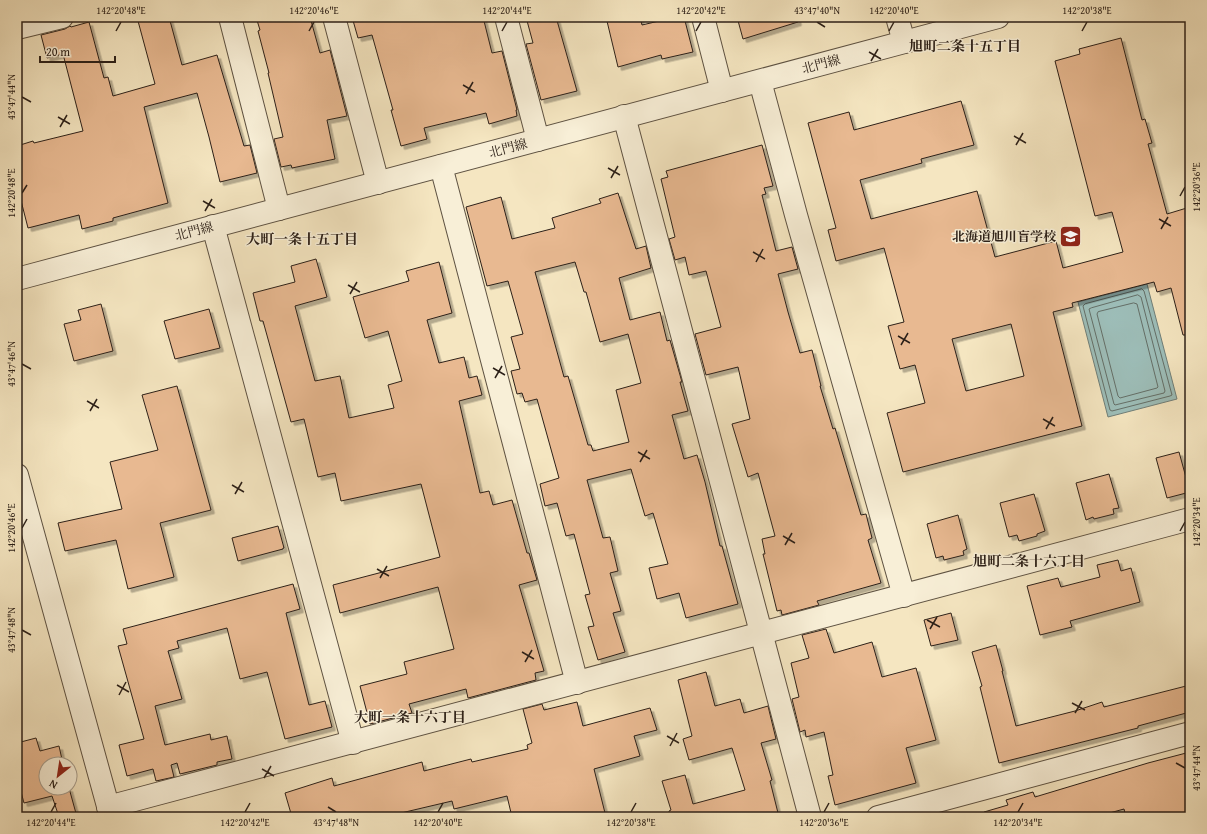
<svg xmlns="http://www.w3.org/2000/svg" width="1207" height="834" viewBox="0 0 1207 834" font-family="'Gentium Book Plus','Noto Serif JP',serif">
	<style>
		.water { fill: #9dbeb9; stroke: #707f79 }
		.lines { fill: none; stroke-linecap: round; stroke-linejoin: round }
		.shore { stroke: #646f68; stroke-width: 1 }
		.building { fill: #e8b991; stroke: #2c2018; fill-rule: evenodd; filter: url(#shadow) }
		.minor-casing { stroke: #5e5242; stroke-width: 24 }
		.tertiary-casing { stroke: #5e5242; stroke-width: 24 }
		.minor { stroke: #f8efd7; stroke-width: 22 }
		.tertiary { stroke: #f8efd7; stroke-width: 22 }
		.ticks { fill: none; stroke: #2c2018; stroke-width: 1.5 }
		.labels { text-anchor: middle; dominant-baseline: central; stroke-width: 3; stroke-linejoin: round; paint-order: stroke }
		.street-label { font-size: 13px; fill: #2c2018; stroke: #f8efd7 }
		.poi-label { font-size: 13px; font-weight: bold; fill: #2c2018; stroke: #f8efd7; text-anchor: end }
		.neighbourhood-label { font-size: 14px; font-weight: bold; fill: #2c2018; stroke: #f8efd7 }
		.neatline { fill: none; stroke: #2c2018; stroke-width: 1.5 }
		.ticks-label { font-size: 10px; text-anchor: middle; fill: #2c2018 }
	</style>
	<defs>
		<filter id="shadow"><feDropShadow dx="3.5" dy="3.5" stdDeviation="0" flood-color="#0004"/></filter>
	</defs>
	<rect width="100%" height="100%" fill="#f5e6c1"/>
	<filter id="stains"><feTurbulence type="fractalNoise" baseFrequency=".005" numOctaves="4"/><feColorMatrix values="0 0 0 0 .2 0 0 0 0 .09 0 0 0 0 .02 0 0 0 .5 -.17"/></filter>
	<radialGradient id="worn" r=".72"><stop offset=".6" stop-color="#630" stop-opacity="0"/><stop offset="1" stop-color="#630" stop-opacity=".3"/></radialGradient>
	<polygon class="water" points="1147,284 1177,399 1108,417 1078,302"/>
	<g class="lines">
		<g class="shore">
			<polygon points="1142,289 1144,291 1172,395 1170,396 1112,411 1110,410 1083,306 1085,304"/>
			<polygon points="1138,295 1141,297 1165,391 1164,393 1115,405 1114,404 1089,309 1091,308"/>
			<polygon points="1134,303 1137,304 1158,387 1157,388 1120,398 1118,396 1097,314 1098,312"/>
		</g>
	</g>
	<g class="building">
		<polygon points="154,17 169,17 182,65 217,55 244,146 250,145 257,173 220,182 209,137 197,93 144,107 168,203 113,218 113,221 82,229 79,215 28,228 17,185 17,146 33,141 34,143 83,131 63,54 47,58 41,35 65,29 70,26 71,27 89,22 104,78 108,77 113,96 155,84 138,21"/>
		<polygon points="256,17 310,17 320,53 330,50 347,116 327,120 335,159 292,168 291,165 281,167 274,139 283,137 268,73 269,73 258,31 260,30"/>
		<polygon points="352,17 483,17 492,53 502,51 517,110 516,110 517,116 489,124 486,113 424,128 427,139 401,146 391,110 393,110 372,35 358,38"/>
		<polygon points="526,17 556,17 577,91 541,100 526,44 533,43"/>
		<polygon points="606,17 640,17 642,25 676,17 684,17 693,52 662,59 661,55 618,67"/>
		<polygon points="737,17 797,17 798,22 743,39"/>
		<path d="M 1121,38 L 1142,120 L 1145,119 L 1152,143 L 1148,144 L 1167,214 L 1190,207 L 1190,335 L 1183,335 L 1171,288 L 1157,292 L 1154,282 L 1072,303 L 1073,307 L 1053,312 L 1082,426 L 903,472 L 887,413 L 925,403 L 915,365 L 900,369 L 888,326 L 904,322 L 884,248 L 836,261 L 828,230 L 836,228 L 808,123 L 849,112 L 854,130 L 961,101 L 974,145 L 921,159 L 922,163 L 860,180 L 871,219 L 977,191 L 995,257 L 1056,241 L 1063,268 L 1123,252 L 1112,212 L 1095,216 L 1055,61 L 1080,54 L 1079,49 ZM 1011,324 L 1024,376 L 966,391 L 952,339 Z"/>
		<polygon points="762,145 773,186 764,188 766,194 762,195 776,251 792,247 798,269 778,274 788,312 800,353 812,350 821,386 820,386 833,429 835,428 861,515 866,514 872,538 868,540 881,583 817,601 819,605 782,615 781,610 777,611 763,554 765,554 762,539 775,536 758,473 748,477 732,424 750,419 738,367 706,375 695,334 721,327 706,271 689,275 685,257 675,260 669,239 675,237 661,179 668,177 666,171"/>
		<path d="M 618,193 L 636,249 L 646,246 L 651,268 L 619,278 L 630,320 L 660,312 L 667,341 L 670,340 L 682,382 L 680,382 L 688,411 L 672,415 L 684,459 L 697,455 L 705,482 L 720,546 L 722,546 L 738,604 L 686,618 L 679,593 L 657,599 L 649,568 L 668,564 L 653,513 L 645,516 L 631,469 L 587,480 L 603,538 L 610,537 L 618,571 L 610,573 L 621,611 L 613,613 L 625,652 L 598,660 L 588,627 L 594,626 L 585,595 L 590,594 L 574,534 L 566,536 L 557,503 L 545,506 L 540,484 L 559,478 L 537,399 L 525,402 L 522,393 L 517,394 L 511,371 L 520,369 L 511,337 L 523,334 L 508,281 L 487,286 L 466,207 L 501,197 L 512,239 L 555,228 L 552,218 L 601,203 L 599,199 ZM 575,262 L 584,292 L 586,292 L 600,342 L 628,334 L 641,383 L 616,390 L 629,442 L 593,451 L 591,445 L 588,445 L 568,376 L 564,377 L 535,272 Z"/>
		<polygon points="316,259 327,297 295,306 315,381 340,376 349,418 394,408 388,385 402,381 388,331 365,338 353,297 409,281 406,271 439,262 452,313 427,320 439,363 464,357 469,378 477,376 482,395 459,401 480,493 489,491 493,505 512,500 527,553 529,553 537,580 519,585 544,671 535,673 536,680 468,698 466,689 409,704 412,713 370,724 360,686 407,674 404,662 454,649 438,587 340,613 333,585 440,557 421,484 341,501 335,473 318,477 304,419 291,422 263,321 260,321 253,293 295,282 291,266"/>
		<polygon points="101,304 113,351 74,361 64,324 81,320 78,310"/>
		<polygon points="209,309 220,348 175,359 164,321"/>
		<polygon points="177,386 211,510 160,523 174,577 128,589 116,540 65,551 58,523 122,509 110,462 158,450 142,395"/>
		<polygon points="1179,452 1190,492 1167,498 1156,458"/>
		<polygon points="1109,474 1119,508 1113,509 1114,514 1094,519 1093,517 1086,520 1076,483"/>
		<polygon points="1034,494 1045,531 1037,534 1037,536 1019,541 1017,535 1009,537 1000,503"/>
		<polygon points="958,515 967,549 963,551 964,555 944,560 943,556 936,558 927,524"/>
		<polygon points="278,526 284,548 283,548 283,549 238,561 232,538"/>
		<polygon points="1118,560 1121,571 1131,568 1140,602 1070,621 1072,627 1040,635 1027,586 1058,578 1061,587 1100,577 1097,565"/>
		<polygon points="293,584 300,609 286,613 309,705 325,701 332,727 285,739 267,672 240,679 227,628 177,641 179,648 168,651 182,699 155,706 165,745 210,734 211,740 227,736 232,759 217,762 217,765 180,774 177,763 171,765 174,777 156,781 153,769 127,776 119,745 144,739 118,646 127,644 123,629"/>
		<polygon points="951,613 958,640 931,646 924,620"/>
		<polygon points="826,629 834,653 872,642 882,677 916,668 936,740 906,748 916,783 835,805 828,776 833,775 824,732 806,737 805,730 800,732 792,699 799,697 791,663 809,658 802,635"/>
		<polygon points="996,645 1003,671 1002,671 1016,726 1075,711 1102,702 1104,707 1190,685 1190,712 1138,726 1138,728 999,763 980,687 982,686 972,652"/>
		<polygon points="706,672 715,706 740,699 744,713 768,706 776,739 761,743 772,780 770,781 779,817 669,817 669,811 671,810 662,781 685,775 693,804 745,790 732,748 689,760 683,739 692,736 678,680"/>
		<polygon points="577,702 583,726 650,708 657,730 634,736 640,756 594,769 606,817 512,817 507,796 454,809 452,801 384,817 292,817 285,793 332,778 334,786 422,762 424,771 471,759 472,762 528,749 527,745 532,743 523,709 542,704 544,710"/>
		<polygon points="36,738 40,751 59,746 63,764 46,764 46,788 69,788 77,817 59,817 52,796 24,803 17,777 17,743"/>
		<polygon points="1190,752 1190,817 1126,817 1124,809 1095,817 985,817 984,812 1008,805 1006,800 1033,792 1035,797 1148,763"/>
	</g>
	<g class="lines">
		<defs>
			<g id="minor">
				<polyline points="230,17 279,209"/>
				<polyline points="334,17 378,183"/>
				<polyline points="506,17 538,140"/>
				<polyline points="703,17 722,91"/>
				<polyline points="897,17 904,42"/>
				<polyline points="17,28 62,17"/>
				<polyline points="760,81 796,215 904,596"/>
				<polyline points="624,116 810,817"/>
				<polyline points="441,166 577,683"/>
				<polyline points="213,226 353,743"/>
				<polyline points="17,475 111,817"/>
				<polyline points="108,807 1190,519"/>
				<polyline points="878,817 1190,733"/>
			</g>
			<polyline id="tertiary" points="17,279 998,17"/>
		</defs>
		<use href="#minor" class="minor-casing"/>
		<use href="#tertiary" class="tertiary-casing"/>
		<use href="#minor" class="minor"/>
		<use href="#tertiary" class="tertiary"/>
	</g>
	<path class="ticks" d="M 817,22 L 825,27M 116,31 L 121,22M 309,31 L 314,22M 502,31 L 507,22M 696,31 L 701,22M 889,31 L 894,22M 1082,31 L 1087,22M 869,52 L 881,59M 871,61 L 878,49M 463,85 L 475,92M 466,94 L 473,82M 22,97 L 31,102M 58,117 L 70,124M 60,127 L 67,115M 1014,136 L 1026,143M 1016,145 L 1023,133M 608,168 L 620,175M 611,178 L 618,166M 22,193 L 27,185M 1180,196 L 1185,187M 203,201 L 215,208M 205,211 L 212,199M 1159,219 L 1171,226M 1161,229 L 1168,217M 753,252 L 765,259M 756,262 L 763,249M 348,285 L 360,292M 350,294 L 357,282M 898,336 L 910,343M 901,345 L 908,333M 22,364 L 31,369M 493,368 L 505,375M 495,378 L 502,366M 87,401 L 99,408M 90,411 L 97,399M 1043,419 L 1055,426M 1046,429 L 1053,417M 638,452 L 650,459M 640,462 L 647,450M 232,485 L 244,492M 235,494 L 242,482M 22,528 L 27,519M 1180,531 L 1185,522M 783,536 L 795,543M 785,545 L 792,533M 377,569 L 389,576M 380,578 L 387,566M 927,620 L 940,627M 930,629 L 937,617M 22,630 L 31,635M 522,652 L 534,659M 525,662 L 532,650M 117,685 L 129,692M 119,695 L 126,682M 1072,703 L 1085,710M 1075,713 L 1082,701M 667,736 L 679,743M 670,746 L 677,733M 1176,763 L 1185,768M 262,769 L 274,776M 264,778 L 271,766M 328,807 L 336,812M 51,812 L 56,803M 245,812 L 250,803M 438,812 L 443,803M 631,812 L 636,803M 824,812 L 829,803M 1018,812 L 1023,803"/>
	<defs>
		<symbol id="school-square" viewBox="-11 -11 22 22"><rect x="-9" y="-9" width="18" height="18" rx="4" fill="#8f2418" stroke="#f8efd7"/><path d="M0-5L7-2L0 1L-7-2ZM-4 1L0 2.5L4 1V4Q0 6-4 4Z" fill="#fff"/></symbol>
	</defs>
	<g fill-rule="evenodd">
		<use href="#school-square" x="1058" y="224" width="25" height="25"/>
	</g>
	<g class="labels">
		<g class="street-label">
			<text transform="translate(821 64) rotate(-15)">北門線</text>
			<text transform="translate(508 148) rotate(-15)">北門線</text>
			<text transform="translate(194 231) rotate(-15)">北門線</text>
		</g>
		<g class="poi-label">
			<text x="1056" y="236">北海道旭川盲学校</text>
		</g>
		<g class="neighbourhood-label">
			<text x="965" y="46">旭町二条十五丁目</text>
			<text x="302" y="239">大町一条十五丁目</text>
			<text x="1029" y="561">旭町二条十六丁目</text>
			<text x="410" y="717">大町一条十六丁目</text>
		</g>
	</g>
	<rect width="1207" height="834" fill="none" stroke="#f5e6c1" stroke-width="44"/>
	<g transform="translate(58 776) rotate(210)"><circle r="19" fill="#f8efd7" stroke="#a69c8b"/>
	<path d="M0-3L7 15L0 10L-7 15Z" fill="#8f2418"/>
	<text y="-6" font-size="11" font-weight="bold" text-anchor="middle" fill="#2c2018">N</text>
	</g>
	<path d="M40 56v6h75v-6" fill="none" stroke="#2c2018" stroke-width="2"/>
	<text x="46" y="56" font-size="12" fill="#2c2018" stroke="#f8efd7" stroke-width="3" paint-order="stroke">20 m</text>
	<rect x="22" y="22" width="1163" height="790" class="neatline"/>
	<g class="ticks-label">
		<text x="121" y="14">142°20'48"E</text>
		<text x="314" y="14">142°20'46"E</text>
		<text x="507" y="14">142°20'44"E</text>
		<text x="701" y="14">142°20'42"E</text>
		<text x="817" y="14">43°47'40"N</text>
		<text x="894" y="14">142°20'40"E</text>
		<text x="1087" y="14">142°20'38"E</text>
		<text transform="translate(11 97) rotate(-90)" y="4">43°47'44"N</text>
		<text transform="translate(1196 187) rotate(-90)" y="4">142°20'36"E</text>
		<text transform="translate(11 193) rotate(-90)" y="4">142°20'48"E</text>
		<text transform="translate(11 364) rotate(-90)" y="4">43°47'46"N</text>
		<text transform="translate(1196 522) rotate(-90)" y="4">142°20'34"E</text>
		<text transform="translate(11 528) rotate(-90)" y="4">142°20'46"E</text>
		<text transform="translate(11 630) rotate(-90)" y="4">43°47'48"N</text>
		<text transform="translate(1196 768) rotate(-90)" y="4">43°47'44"N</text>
		<text x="51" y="826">142°20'44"E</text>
		<text x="245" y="826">142°20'42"E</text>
		<text x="336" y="826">43°47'48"N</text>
		<text x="438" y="826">142°20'40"E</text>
		<text x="631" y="826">142°20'38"E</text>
		<text x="824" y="826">142°20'36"E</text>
		<text x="1018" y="826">142°20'34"E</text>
	</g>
	<rect width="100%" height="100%" filter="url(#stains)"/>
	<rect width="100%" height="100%" fill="url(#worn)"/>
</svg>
